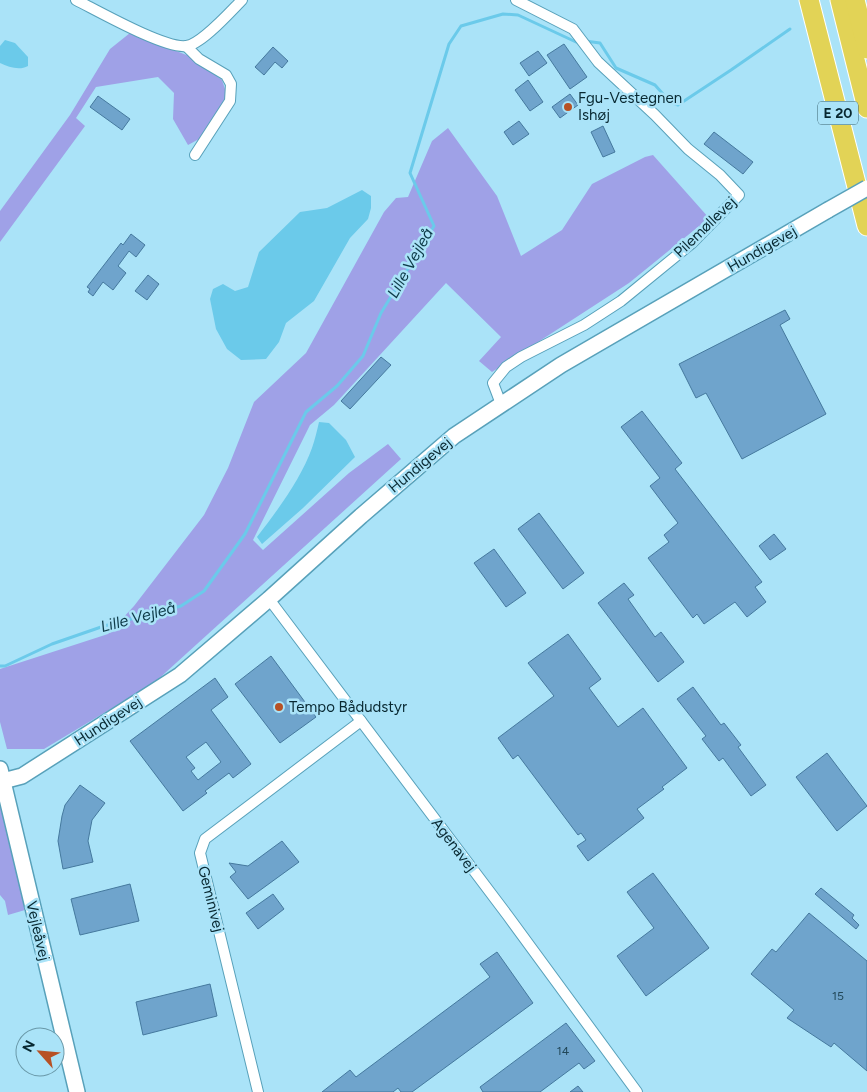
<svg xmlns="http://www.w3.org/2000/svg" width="867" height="1092" viewBox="0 0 867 1092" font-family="Figtree,sans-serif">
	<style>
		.forest { fill: #9fa1e7 }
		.water { fill: #6bcaea }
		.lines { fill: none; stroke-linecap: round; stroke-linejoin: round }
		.stream { stroke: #6bcaea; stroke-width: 3 }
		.building { fill: #6fa4cc; stroke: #45799e; fill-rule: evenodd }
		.street-casing { stroke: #58a1ba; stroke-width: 12 }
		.secondary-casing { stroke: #58a1ba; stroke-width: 18 }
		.highway-casing { stroke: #fff; stroke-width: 21 }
		.street { stroke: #fff; stroke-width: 10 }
		.secondary { stroke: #fff; stroke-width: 15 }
		.highway { stroke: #e2d356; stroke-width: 19 }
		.secondary-bridge-casing { stroke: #58a1ba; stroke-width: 18; stroke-linecap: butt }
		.secondary-bridge { stroke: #fff; stroke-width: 15 }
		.poi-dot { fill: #b75125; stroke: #aae3f8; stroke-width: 2 }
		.labels { text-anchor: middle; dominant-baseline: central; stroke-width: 5; stroke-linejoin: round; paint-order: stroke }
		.number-label { font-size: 12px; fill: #224758 }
		.shield { fill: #aae3f8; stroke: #39606d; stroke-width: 1 }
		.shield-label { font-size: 14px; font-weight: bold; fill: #082831 }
		.poi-label { font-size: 15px; fill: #082831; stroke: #aae3f8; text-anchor: start }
		.street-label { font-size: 15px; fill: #082831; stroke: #aae3f8 }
		.water-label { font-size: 16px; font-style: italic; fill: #0e3b48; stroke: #aae3f8 }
	</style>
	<rect width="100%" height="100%" fill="#aae3f8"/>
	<g class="forest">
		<polygon points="130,33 189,56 222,80 227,95 201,138 188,145 173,119 174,93 158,77 96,87 76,118 85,126 0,242 0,211 70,115 110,49"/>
		<polygon points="448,128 497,196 521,256 562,230 592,184 645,157 653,155 709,218 629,283 492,372 479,361 501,337 446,283 334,405 310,425 253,540 263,550 349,473 388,444 401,459 154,683 44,749 7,749 0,722 0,669 108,634 134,606 204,515 228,468 254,402 306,353 384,212 396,198 408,197 432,141"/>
		<polygon points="0,805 25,910 8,915 5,901 0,895"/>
	</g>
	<g class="water">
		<path d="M 5,40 L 15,43 L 28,57 L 28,66 C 19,71 9,67 0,63 L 0,46 Z"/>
		<polygon points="362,190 371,196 371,208 368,219 350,238 314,301 286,323 279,342 266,359 241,360 227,349 216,329 210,299 213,289 223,284 235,291 248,287 259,252 300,212 327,208"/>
		<path d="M 319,422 L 329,423 L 346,440 L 355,457 L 303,508 L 262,544 L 257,537 C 277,511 301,479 312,448 C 315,439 317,431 319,422 Z"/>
	</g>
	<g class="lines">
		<g class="stream">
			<polyline points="585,41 600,43 616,68 655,85 670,102 678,105 731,70 790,29"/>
			<polyline points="0,666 5,666 52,644 104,626 181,606 204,591 245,534 306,412 337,386 363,356 381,313 434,226 410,173 449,44 461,26 503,14 518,15 576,42 579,41"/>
		</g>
	</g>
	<g class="building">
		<polygon points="564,44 587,77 570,89 547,55"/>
		<polygon points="273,47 288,61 282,68 275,62 264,75 255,67"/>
		<polygon points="538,51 547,63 529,76 520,63"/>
		<polygon points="528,80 543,102 530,111 515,90"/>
		<polygon points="570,94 578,105 560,118 552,107"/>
		<polygon points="98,96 130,119 122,130 90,107"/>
		<polygon points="519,121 529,134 513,145 504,132"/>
		<polygon points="603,126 615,152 603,157 591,132"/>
		<polygon points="714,132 753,162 743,174 704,144"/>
		<polygon points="131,234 145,245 136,257 129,251 118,266 126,273 113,290 103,282 93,296 88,292 90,289 87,287 121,243 123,245"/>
		<polygon points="148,275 159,284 147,300 135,291"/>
		<polygon points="785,310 790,319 780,325 826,414 742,459 706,393 696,398 679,364"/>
		<polygon points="381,357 391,365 350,409 341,401"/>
		<polygon points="642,411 682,463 675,469 762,582 755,587 766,602 747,617 735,602 704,624 697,614 693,618 648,558 669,542 664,535 678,523 650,486 660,478 621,427"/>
		<polygon points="539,513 584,573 563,589 518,529"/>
		<polygon points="774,534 786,549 770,560 759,546"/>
		<polygon points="494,549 526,593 506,607 474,563"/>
		<polygon points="624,583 634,595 628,599 655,637 661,632 684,662 658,682 598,603"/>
		<polygon points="568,634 601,679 589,688 618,727 643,708 687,768 662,787 664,789 637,809 644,818 588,861 577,846 586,840 581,833 578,835 518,755 513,759 498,738 554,696 528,663"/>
		<polygon points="271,656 316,717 280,743 235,684"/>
		<path d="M 215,678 L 228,697 L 211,710 L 251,764 L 233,778 L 229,773 L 205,791 L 207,793 L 183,811 L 130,741 ZM 206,742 L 221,762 L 198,780 L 191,771 L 195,768 L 186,757 Z"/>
		<polygon points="693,687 721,725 724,723 741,745 738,747 766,785 751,796 723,758 719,761 702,739 706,736 677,699"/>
		<polygon points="827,753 867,806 837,831 796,777"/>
		<polygon points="80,785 105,803 92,820 88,841 93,862 63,869 58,841 62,816 65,805"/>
		<polygon points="282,841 299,862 248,899 230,877 236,872 229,863 248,866"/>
		<polygon points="653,873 709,948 646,996 617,956 654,928 627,892"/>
		<polygon points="130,884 139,921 80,935 71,899"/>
		<polygon points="821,888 854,915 852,918 859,925 856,929 815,894"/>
		<polygon points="273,894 284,909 258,929 246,913"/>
		<polygon points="809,913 867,961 867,1071 834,1043 831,1047 787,1018 794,1010 751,974 772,949 776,952"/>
		<polygon points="497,952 533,1003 412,1092 401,1092 398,1088 393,1092 322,1092 350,1070 356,1077 490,977 480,964"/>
		<polygon points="210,984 217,1016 143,1035 136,1002"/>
		<polygon points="566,1023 595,1061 584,1069 579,1063 540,1092 483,1092 480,1087"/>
		<polygon points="578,1086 583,1092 570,1092"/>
	</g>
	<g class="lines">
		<defs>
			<g id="street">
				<path d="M 76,0 C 98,11 165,49 186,46 C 201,45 231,11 242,0"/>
				<polyline points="187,47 199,59 226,75 231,84 230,101 195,155"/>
				<polyline points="501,404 493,383 506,367 521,357 584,325 621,301 692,243 739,195 720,175 688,149 655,115 598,62 573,29 516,0"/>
				<polyline points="269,599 508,916 637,1092"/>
				<polyline points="258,1092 200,853 205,839 361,721"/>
			</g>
			<g id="secondary">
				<polyline points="0,769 77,1092"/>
				<polyline points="3,781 22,776 180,675 269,599 361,516 454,436 561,365 828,210"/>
			</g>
			<g id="highway">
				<polyline points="809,0 867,226"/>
				<polyline points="840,0 867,108"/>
				<polyline points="855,0 867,49"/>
			</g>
		</defs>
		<use href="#street" class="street-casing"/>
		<use href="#secondary" class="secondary-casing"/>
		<use href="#highway" class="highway-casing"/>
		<use href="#street" class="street"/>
		<use href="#secondary" class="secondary"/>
		<use href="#highway" class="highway"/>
		<defs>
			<polyline id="secondary-bridge" points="828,210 867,188"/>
		</defs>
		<use href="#secondary-bridge" class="secondary-bridge-casing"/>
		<use href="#secondary-bridge" class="secondary-bridge"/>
	</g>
	<g class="poi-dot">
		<circle cx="568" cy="107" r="5"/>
		<circle cx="279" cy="707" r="5"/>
	</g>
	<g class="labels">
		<g class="number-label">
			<text x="838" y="996">15</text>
			<text x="563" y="1051">14</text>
		</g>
		<rect class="shield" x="818" y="101.5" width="40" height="23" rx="4"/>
		<g class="shield-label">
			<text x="838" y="113">E 20</text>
		</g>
		<g class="poi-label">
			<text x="578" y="98">Fgu-Vestegnen<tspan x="578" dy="17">Ishøj</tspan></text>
			<text x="289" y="707">Tempo Bådudstyr</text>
		</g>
		<g class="street-label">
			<text transform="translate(705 227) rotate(-44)">Pilemøllevej</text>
			<text transform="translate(762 249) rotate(-30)">Hundigevej</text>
			<text transform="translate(420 465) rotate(-40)">Hundigevej</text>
			<text transform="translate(108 721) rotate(-33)">Hundigevej</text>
			<text transform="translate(454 845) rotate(53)">Agenavej</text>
			<text transform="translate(211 899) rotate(76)">Geminivej</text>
			<text transform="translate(38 931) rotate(77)">Vejleåvej</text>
		</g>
		<g class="water-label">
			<text transform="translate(410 263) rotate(-61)">Lille Vejleå</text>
			<text transform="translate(138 617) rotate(-15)">Lille Vejleå</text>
		</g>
	</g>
	<g transform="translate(40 1052) rotate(297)"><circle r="24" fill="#aae3f8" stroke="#6998a8"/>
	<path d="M0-4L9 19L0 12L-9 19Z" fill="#b75125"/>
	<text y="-8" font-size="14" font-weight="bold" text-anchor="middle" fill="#082831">N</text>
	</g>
</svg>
